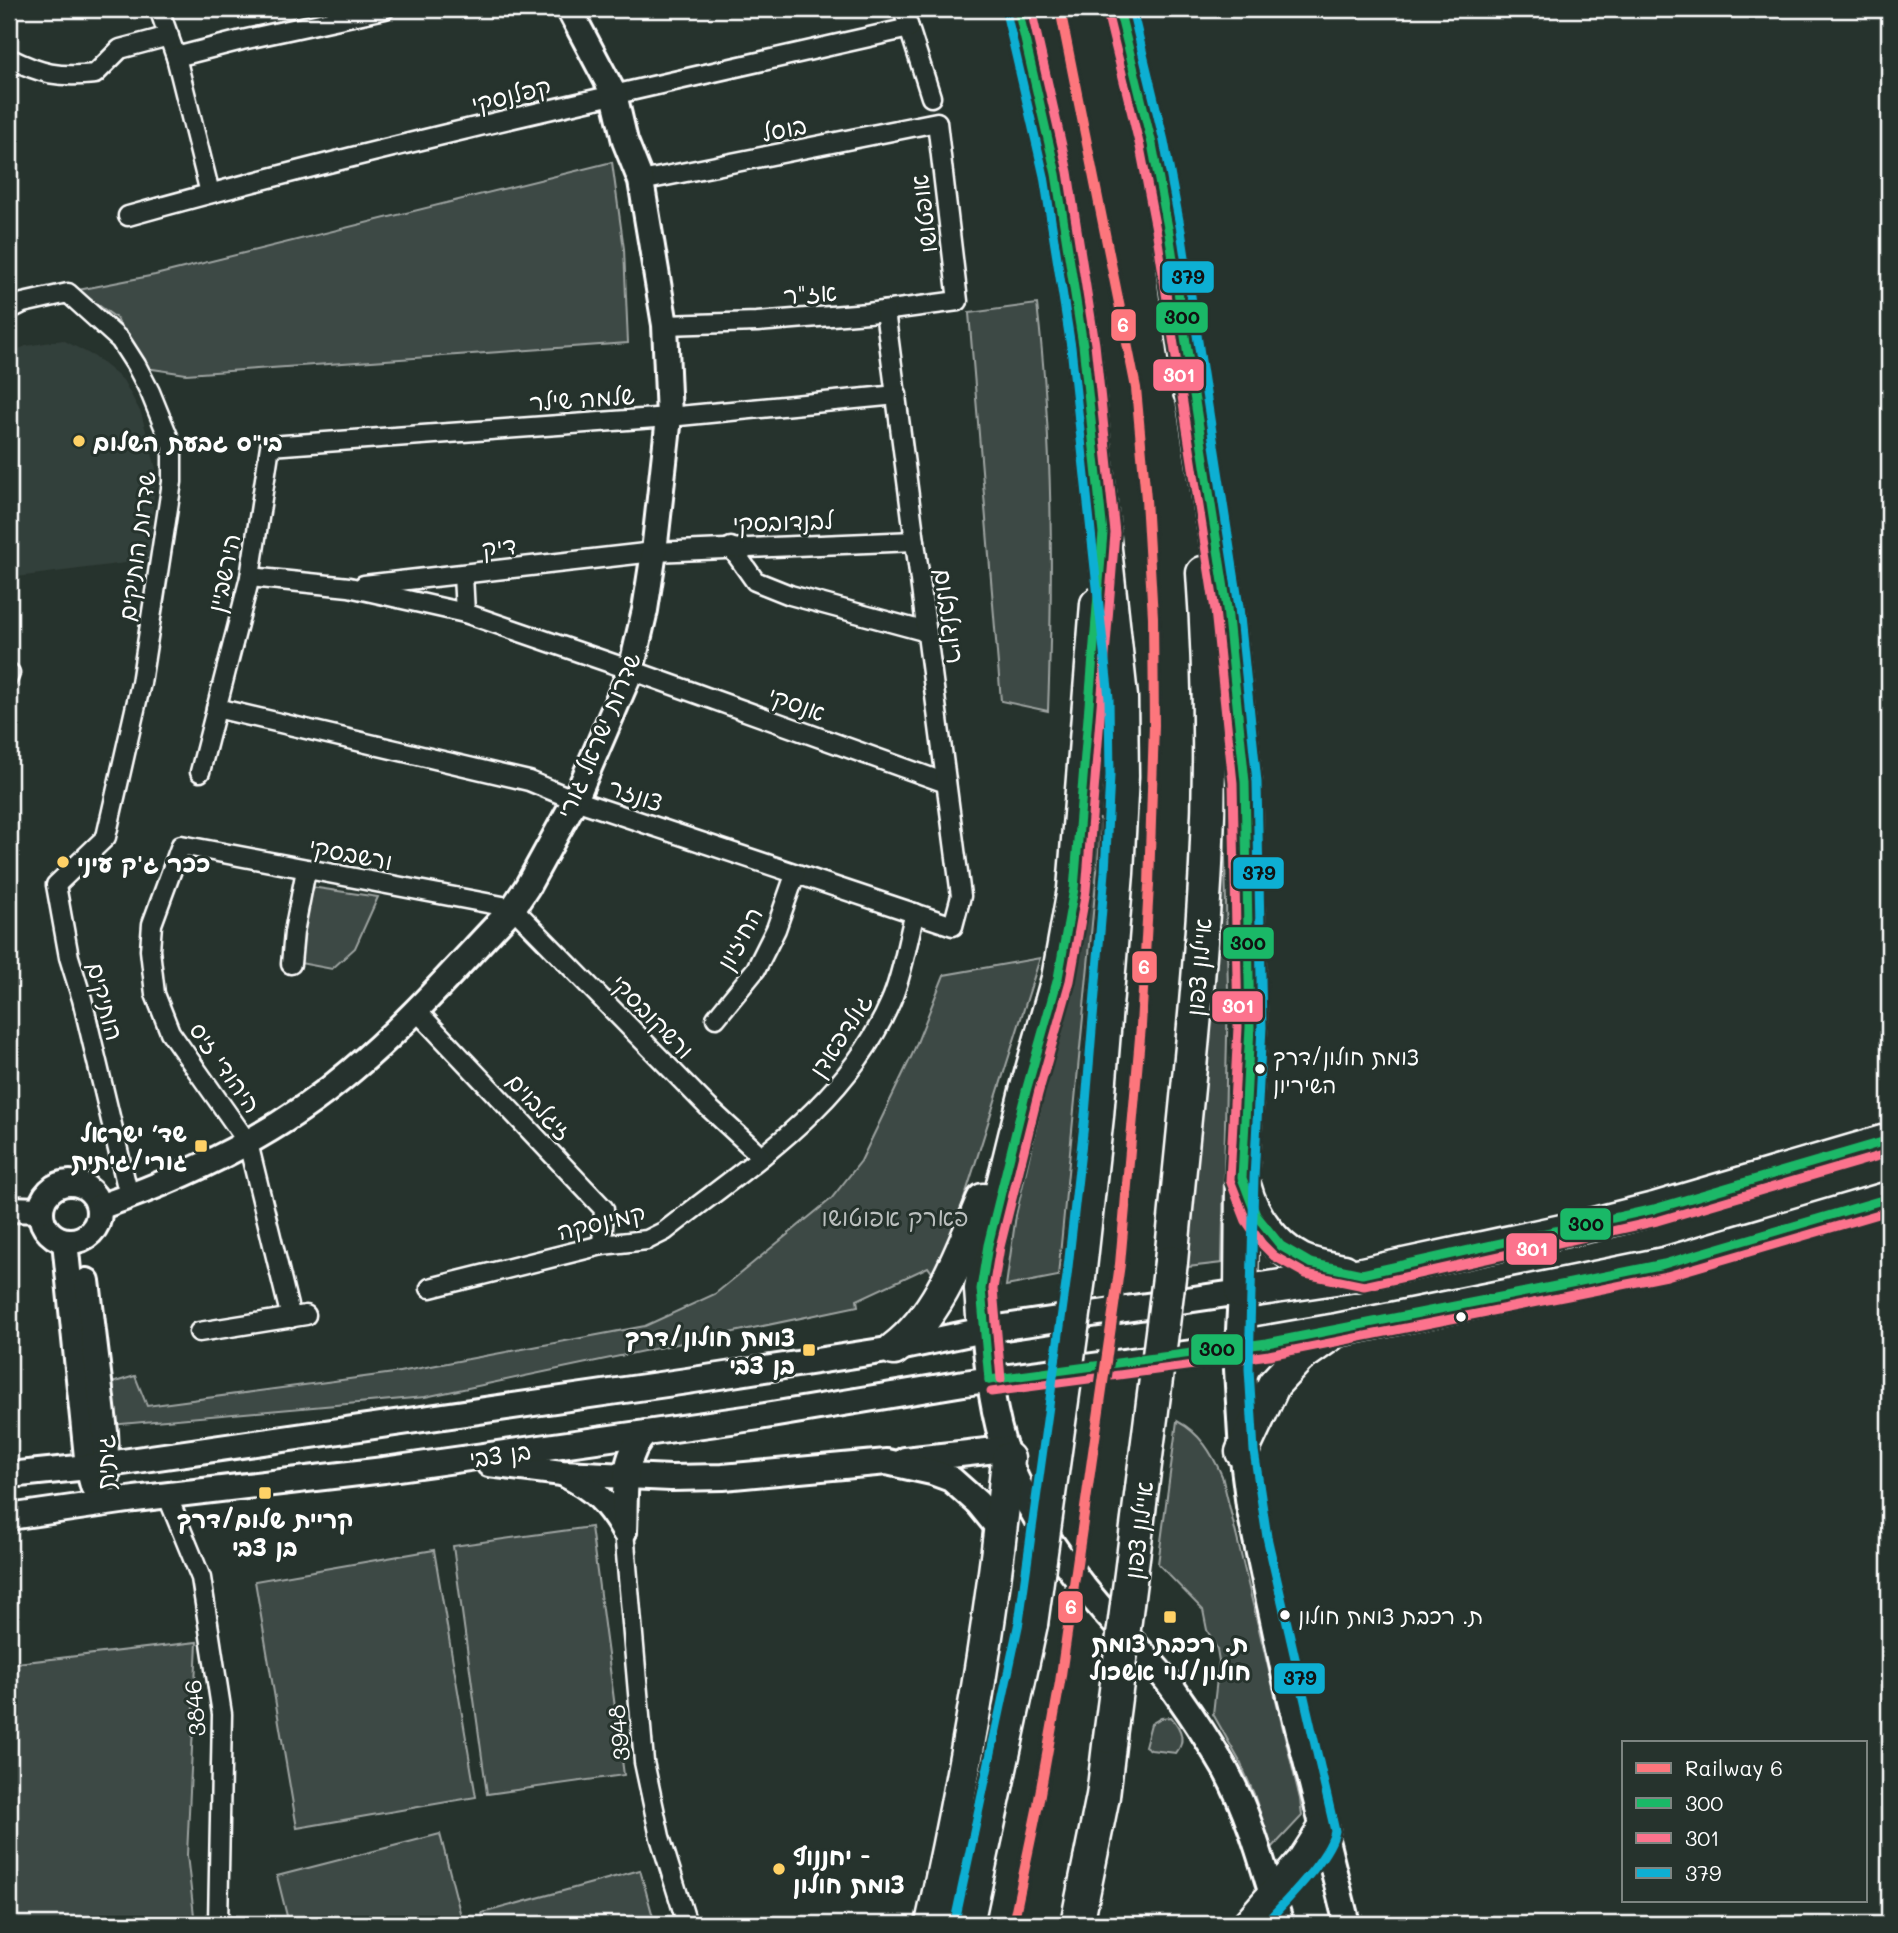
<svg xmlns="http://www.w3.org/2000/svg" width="1898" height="1933" viewBox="0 0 1898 1933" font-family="Mali,'Playpen Sans Hebrew',sans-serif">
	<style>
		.built { fill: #333f3a }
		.green { fill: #3e4944; stroke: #9ea4a2; stroke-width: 2 }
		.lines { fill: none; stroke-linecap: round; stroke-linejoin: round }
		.street-casing { stroke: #fff; stroke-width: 23 }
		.secondary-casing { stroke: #fff; stroke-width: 30 }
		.highway-casing { stroke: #fff; stroke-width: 37 }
		.street { stroke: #26332d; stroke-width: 18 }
		.secondary { stroke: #26332d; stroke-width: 24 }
		.highway { stroke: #26332d; stroke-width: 32 }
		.highway-bridge-casing { stroke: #fff; stroke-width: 37; stroke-linecap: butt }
		.highway-bridge { stroke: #26332d; stroke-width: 32 }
		.bus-1-casing { stroke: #26332d; stroke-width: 14 }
		.bus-2-casing { stroke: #26332d; stroke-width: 14 }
		.bus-3-casing { stroke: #26332d; stroke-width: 14 }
		.bus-1 { stroke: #1ab867; stroke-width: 9 }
		.bus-2 { stroke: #fc738d; stroke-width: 9 }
		.bus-3 { stroke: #0dafd3; stroke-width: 9 }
		.rail-1-casing { stroke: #26332d; stroke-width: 16 }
		.rail-1 { stroke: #fd767c; stroke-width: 10 }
		.poi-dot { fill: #ffd166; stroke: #26332d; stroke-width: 2.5 }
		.bus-dot { fill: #fff; stroke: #26332d; stroke-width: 2.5 }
		.labels { text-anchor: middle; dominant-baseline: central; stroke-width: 6; stroke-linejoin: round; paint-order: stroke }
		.bus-label { font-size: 22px; fill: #fff; stroke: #26332d; text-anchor: start }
		.street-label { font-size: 24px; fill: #fff; stroke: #26332d }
		.poi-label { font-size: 24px; font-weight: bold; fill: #fff; stroke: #26332d; text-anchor: start }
		.park-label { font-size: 24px; fill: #bbbfbe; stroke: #26332d }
		.line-badge { stroke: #26332d; stroke-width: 2.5 }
		.badge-label { font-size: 19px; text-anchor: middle; font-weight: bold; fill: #fff }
		.pale-badge-label { font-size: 19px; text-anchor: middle; font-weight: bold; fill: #111 }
	</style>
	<rect width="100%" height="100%" fill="#26332d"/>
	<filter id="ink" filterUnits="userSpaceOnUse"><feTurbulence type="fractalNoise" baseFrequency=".0143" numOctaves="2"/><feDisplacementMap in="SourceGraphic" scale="14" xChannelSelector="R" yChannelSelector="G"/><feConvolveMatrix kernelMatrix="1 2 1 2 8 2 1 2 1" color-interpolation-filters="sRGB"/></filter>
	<g filter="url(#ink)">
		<polygon class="built" points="63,340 95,357 123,380 141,413 156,468 149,560 9,578 9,353 26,346"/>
		<g class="green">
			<polygon points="612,162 624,249 628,343 186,374 146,368 116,318 78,290 155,275"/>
			<path d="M 1037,304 C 1053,439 1053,575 1048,711 L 1001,701 L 969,313 Z"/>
			<polygon points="1223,771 1228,991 1222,1263 1187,1267 1216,955"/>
			<polygon points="1094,817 1102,820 1058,1276 1006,1286 1016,1215 1070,979"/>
			<polygon points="311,887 378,897 355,948 332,969 300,963"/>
			<polygon points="1040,958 953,1234 933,1274 928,1267 857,1300 858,1306 425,1397 110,1425 105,1385 135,1376 147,1406 394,1373 645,1326 715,1294 831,1199 861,1161 912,1055 944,975"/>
			<path d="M 1177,1421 C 1200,1433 1212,1453 1222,1476 L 1300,1799 L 1302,1816 L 1271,1849 L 1254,1794 L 1240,1762 L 1213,1714 L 1219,1661 L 1217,1649 L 1207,1630 L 1203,1610 L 1158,1564 Z"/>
			<polygon points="591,1527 624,1775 487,1794 453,1546"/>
			<polygon points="434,1550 476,1797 297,1828 255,1581"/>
			<polygon points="197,1642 187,1855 195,1924 9,1924 9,1664"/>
			<path d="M 1171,1717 C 1181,1728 1186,1741 1176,1753 L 1151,1750 L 1145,1746 L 1151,1724 L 1161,1718 Z"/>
			<polygon points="440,1834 463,1924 289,1924 277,1876"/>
			<polygon points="640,1870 655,1924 485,1924 482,1913"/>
		</g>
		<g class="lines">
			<defs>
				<g id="street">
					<polyline points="159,9 176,57 210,193"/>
					<polyline points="903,9 931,97"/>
					<polyline points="176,57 242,40 385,9"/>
					<path d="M 9,58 C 41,74 59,78 95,74 L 120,49 L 169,36"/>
					<polyline points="641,181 937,122 958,301 868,313 757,322 665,325"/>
					<path d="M 128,216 C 386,144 648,87 909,28"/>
					<polyline points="9,310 23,303 68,293 120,340 136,365 150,392 172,446 172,482 141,683 106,837 56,885 69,957 82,999 129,1196"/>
					<polyline points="731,547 755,581 790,595 927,632"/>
					<polyline points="463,575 465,613"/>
					<polyline points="250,577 349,587 465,613 631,670 946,783"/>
					<polyline points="364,585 654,552 915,541"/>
					<polyline points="9,676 10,673"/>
					<polyline points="216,708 529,781 575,800 953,926 961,896 885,311"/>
					<polyline points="200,772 250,577 270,446 669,417 897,395"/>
					<polyline points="291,964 294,932 306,870"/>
					<polyline points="416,1010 604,1209 602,1245"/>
					<polyline points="716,1018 756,969 776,929 795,875"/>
					<path d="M 430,1288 L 602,1245 L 647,1240 L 665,1231 C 751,1163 846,1106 891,1001 C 903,974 907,941 915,913"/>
					<polyline points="291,1318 248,1143 170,1032 155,994 150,950 152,924 181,845 513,908 709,1108 761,1156"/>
					<polyline points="199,1332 306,1315"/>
					<polyline points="167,1495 201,1578 222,1714 218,1924"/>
					<polyline points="624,1531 644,1762 660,1837 687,1924"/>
				</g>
				<g id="secondary">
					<circle cx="70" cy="1212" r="29"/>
					<path d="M 99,1207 C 190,1176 278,1134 351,1071 C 410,1022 460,963 513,908 L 527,887 L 575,800 L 631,670 L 645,610 L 654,552 L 669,417 L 665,325 L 641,181 L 625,141 L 614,94 L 569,9"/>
					<polyline points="9,1209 41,1210"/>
					<polyline points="65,1241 88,1467 93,1486 104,1503"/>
					<polyline points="87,1281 105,1432 107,1478"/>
					<path d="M 984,1330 C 988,1372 993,1415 1007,1456 C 1027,1512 1063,1564 1102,1609 C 1126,1638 1155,1662 1176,1693 C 1193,1717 1210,1743 1225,1769 C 1251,1817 1265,1873 1281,1924"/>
					<polyline points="905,1460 1005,1449"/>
					<polyline points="489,1464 562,1473 671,1478 723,1477 887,1462 932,1472 951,1479 978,1503 1000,1530"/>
					<polyline points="9,1475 88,1467 687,1381 894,1349 984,1330 1241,1292 1237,1369 1242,1452 1249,1506 1284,1672 1347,1924"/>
					<path d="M 566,1475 C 595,1490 608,1503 624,1531"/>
					<polyline points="9,1517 135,1499 384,1470 759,1417 964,1383 1238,1347"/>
					<path d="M 624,1531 C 626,1500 620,1456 646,1433"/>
				</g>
				<g id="highway">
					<polyline points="1018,9 1056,174 1083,345 1121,697 1122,776 1117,873 1097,1116 1079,1278"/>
					<polyline points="1119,9 1152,144 1169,233 1190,392"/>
					<polyline points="1189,371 1227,608 1245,782 1250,1027 1242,1178 1241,1292 1362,1274 1590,1225 1654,1209 1889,1140"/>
					<path d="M 1245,1188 C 1252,1216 1275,1247 1301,1260 C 1314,1266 1329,1268 1344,1271"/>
					<path d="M 1171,1262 C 1183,1130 1199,998 1206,865 C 1211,768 1210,669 1203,573"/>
					<polyline points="984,1330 981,1289 988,1245 1026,1091 1058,978 1074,889 1097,604"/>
					<polyline points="1238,1347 1337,1330 1664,1264 1889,1198"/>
					<path d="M 894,1349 C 940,1314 961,1252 983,1200"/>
					<polyline points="1242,1452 1274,1384 1299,1357 1330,1335"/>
					<path d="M 932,1924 C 966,1771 993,1615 1008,1459"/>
					<polyline points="967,1924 1031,1624"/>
					<polyline points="1077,1924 1103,1796 1110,1737"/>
					<polyline points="1249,1924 1303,1862 1323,1831"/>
				</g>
			</defs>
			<use href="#street" class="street-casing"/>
			<use href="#secondary" class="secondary-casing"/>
			<use href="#highway" class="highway-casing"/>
			<use href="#street" class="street"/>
			<use href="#secondary" class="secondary"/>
			<use href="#highway" class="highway"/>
			<defs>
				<g id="highway-bridge">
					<polyline points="1031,1624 1079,1278"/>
					<polyline points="1110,1737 1171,1262"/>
				</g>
			</defs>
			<use href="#highway-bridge" class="highway-bridge-casing"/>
			<use href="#highway-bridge" class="highway-bridge"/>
			<defs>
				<g id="bus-1">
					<polyline points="1119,9 1152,144 1169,233 1227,608 1245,782 1250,1027 1242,1178 1256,1215 1281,1246 1310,1263 1362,1274 1654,1209 1889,1140"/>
					<polyline points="989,1380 981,1289 988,1245 1026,1091 1058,978 1074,889 1103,533 1083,345 1056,174 1018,9"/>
					<polyline points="989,1380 1267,1343 1566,1284 1664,1264 1889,1198"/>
				</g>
				<g id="bus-2">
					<polyline points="1107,12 1140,147 1157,235 1215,610 1233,783 1238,1027 1230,1180 1246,1221 1262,1244 1274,1256 1306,1274 1364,1286 1657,1221 1889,1153"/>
					<polyline points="1001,1379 993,1289 1000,1247 1038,1094 1070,981 1086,891 1115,533 1095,344 1068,172 1031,9"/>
					<polyline points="991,1392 1269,1355 1568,1296 1667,1276 1889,1211"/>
				</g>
				<g id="bus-3">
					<path d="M 1132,9 L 1164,141 L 1181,231 L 1239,607 L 1257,782 L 1262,1027 L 1254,1178 L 1249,1369 L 1254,1451 L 1267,1537 L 1335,1831 C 1330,1858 1284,1902 1265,1924"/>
					<polyline points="955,1921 1019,1622 1067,1276 1085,1115 1105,872 1110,776 1109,698 1071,347 1044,176 1006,12"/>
				</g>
			</defs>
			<use href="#bus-1" class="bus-1-casing"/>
			<use href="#bus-2" class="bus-2-casing"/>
			<use href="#bus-3" class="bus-3-casing"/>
			<use href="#bus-1" class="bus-1"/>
			<use href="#bus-2" class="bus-2"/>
			<use href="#bus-3" class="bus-3"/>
			<defs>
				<polyline id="rail-1" points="1013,1924 1038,1805 1060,1682 1120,1264 1141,1026 1149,885 1154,725 1153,617 1146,499 1136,388 1060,9"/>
			</defs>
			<use href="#rail-1" class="rail-1-casing"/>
			<use href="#rail-1" class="rail-1"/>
		</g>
	</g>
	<g class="poi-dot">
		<circle cx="79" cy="441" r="7"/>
		<circle cx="63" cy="862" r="7"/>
		<rect x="194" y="1139" width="14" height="14" rx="3.5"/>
		<rect x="802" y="1343" width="14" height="14" rx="3.5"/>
		<rect x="258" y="1486" width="14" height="14" rx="3.5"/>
		<rect x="1163" y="1610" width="14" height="14" rx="3.5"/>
		<circle cx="779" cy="1869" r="7"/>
	</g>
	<g class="bus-dot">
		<circle cx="1260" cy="1069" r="6"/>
		<circle cx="1461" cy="1317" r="6"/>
		<circle cx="1285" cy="1615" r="6"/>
	</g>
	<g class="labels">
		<g class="bus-label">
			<text x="1273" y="1056">צומת חולון/דרך<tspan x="1273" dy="28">השיריון</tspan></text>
			<text x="1298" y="1615">ת. רכבת צומת חולון</text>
		</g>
		<g class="street-label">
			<text transform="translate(511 94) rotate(-14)">קפלנסקי</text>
			<text transform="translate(784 128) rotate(-11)">בוסל</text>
			<text transform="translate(923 214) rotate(-97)">אופטושו</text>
			<text transform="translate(810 293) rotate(-4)">אז"ר</text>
			<text transform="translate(582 398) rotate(-4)">שלמה שילר</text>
			<text transform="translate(783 521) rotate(-2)">לבנדובסקי</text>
			<text transform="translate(136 546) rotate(-82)">שדרות הותיקים</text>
			<text transform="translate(499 546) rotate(-7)">דיק</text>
			<text transform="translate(223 573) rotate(-78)">הירשביין</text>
			<text transform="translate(950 616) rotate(82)">רינגלבלום</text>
			<text transform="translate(797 703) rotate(20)">אנסקי</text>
			<text transform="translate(598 735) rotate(-67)">שדרות ישראל גורי</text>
			<text transform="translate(636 794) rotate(19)">צונזר</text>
			<text transform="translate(351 853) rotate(11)">ורשבסקי</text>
			<text transform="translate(739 938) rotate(-61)">החיזיון</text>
			<text transform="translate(1198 967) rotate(-85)">איילון צפון</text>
			<text transform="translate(106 1001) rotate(75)">הותיקים</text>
			<text transform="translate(653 1016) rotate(46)">ורשקובסקי</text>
			<text transform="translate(840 1035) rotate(-57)">גולדפאדן</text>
			<text transform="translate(226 1067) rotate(55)">היהודי זיס</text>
			<text transform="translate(540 1106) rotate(47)">זיגלבוים</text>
			<text transform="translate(601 1221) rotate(-13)">קמינסקה</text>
			<text transform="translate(500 1454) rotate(-8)">בן צבי</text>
			<text transform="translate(104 1462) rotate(-90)">גיתית</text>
			<text transform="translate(1138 1530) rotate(-83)">איילון צפון</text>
			<text transform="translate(194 1708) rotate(-95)">3846</text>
			<text transform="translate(618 1733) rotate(-96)">3948</text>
		</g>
		<g class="poi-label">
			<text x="93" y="441">בי"ס גבעת השלום</text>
			<text x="77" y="862">ככר ג'ק עיני</text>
			<text x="187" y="1132" text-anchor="end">שד׳ ישראל<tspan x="187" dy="28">גורי/גיתית</tspan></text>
			<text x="795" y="1336" text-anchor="end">צומת חולון/דרך<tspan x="795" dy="28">בן צבי</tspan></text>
			<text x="265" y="1518" text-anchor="middle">קריית שלום/דרך<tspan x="265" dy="28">בן צבי</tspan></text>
			<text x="1170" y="1642" text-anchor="middle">ת. רכבת צומת<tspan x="1170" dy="28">חולון/לוי אשכול</tspan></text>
			<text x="793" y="1855">יחננוף -<tspan x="793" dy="28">צומת חולון</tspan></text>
		</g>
		<g class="park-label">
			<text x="895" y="1216">פארק אפוטושו</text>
		</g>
	</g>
	<g class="line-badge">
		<rect x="1161" y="260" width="54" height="34" rx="7" fill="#0dafd3"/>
		<rect x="1155" y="301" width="54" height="33" rx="7" fill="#1ab867"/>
		<rect x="1110" y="308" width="27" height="34" rx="7" fill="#fd767c"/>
		<rect x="1152" y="358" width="53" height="34" rx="7" fill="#fc738d"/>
		<rect x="1232" y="856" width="53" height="34" rx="7" fill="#0dafd3"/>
		<rect x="1222" y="926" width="53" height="34" rx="7" fill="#1ab867"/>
		<rect x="1131" y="950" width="27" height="34" rx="7" fill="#fd767c"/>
		<rect x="1211" y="990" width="53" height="33" rx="7" fill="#fc738d"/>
		<rect x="1559" y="1207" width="53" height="34" rx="7" fill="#1ab867"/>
		<rect x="1505" y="1232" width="53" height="34" rx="7" fill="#fc738d"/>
		<rect x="1190" y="1333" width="54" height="33" rx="7" fill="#1ab867"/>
		<rect x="1057" y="1590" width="27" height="34" rx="7" fill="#fd767c"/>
		<rect x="1273" y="1662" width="53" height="33" rx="7" fill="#0dafd3"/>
	</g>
	<g class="badge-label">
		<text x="1123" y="332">6</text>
		<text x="1179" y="382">301</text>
		<text x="1144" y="974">6</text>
		<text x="1238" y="1013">301</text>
		<text x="1532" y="1256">301</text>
		<text x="1071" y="1614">6</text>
	</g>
	<g class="pale-badge-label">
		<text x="1188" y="284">379</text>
		<text x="1182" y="324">300</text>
		<text x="1259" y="880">379</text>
		<text x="1248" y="950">300</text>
		<text x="1586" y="1231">300</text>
		<text x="1217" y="1356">300</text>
		<text x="1300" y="1685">379</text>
	</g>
	<rect width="1898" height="1933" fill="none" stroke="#26332d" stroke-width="35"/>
	<rect x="18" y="18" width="1863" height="1898" fill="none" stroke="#fff" stroke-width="2.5" filter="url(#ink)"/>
	<rect x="1622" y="1741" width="245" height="161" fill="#26332d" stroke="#7d8581" stroke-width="2"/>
	<rect x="1636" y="1763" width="35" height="10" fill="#fd767c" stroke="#7d8581" stroke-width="2"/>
	<text x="1685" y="1776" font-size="21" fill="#ffffff">Railway 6</text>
	<rect x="1636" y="1798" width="35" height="10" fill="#1ab867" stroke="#7d8581" stroke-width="2"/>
	<text x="1685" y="1811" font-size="21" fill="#ffffff">300</text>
	<rect x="1636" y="1833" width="35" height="10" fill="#fc738d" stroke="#7d8581" stroke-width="2"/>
	<text x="1685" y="1846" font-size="21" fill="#ffffff">301</text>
	<rect x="1636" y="1868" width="35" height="10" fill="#0dafd3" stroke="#7d8581" stroke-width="2"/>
	<text x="1685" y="1881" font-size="21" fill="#ffffff">379</text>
</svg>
